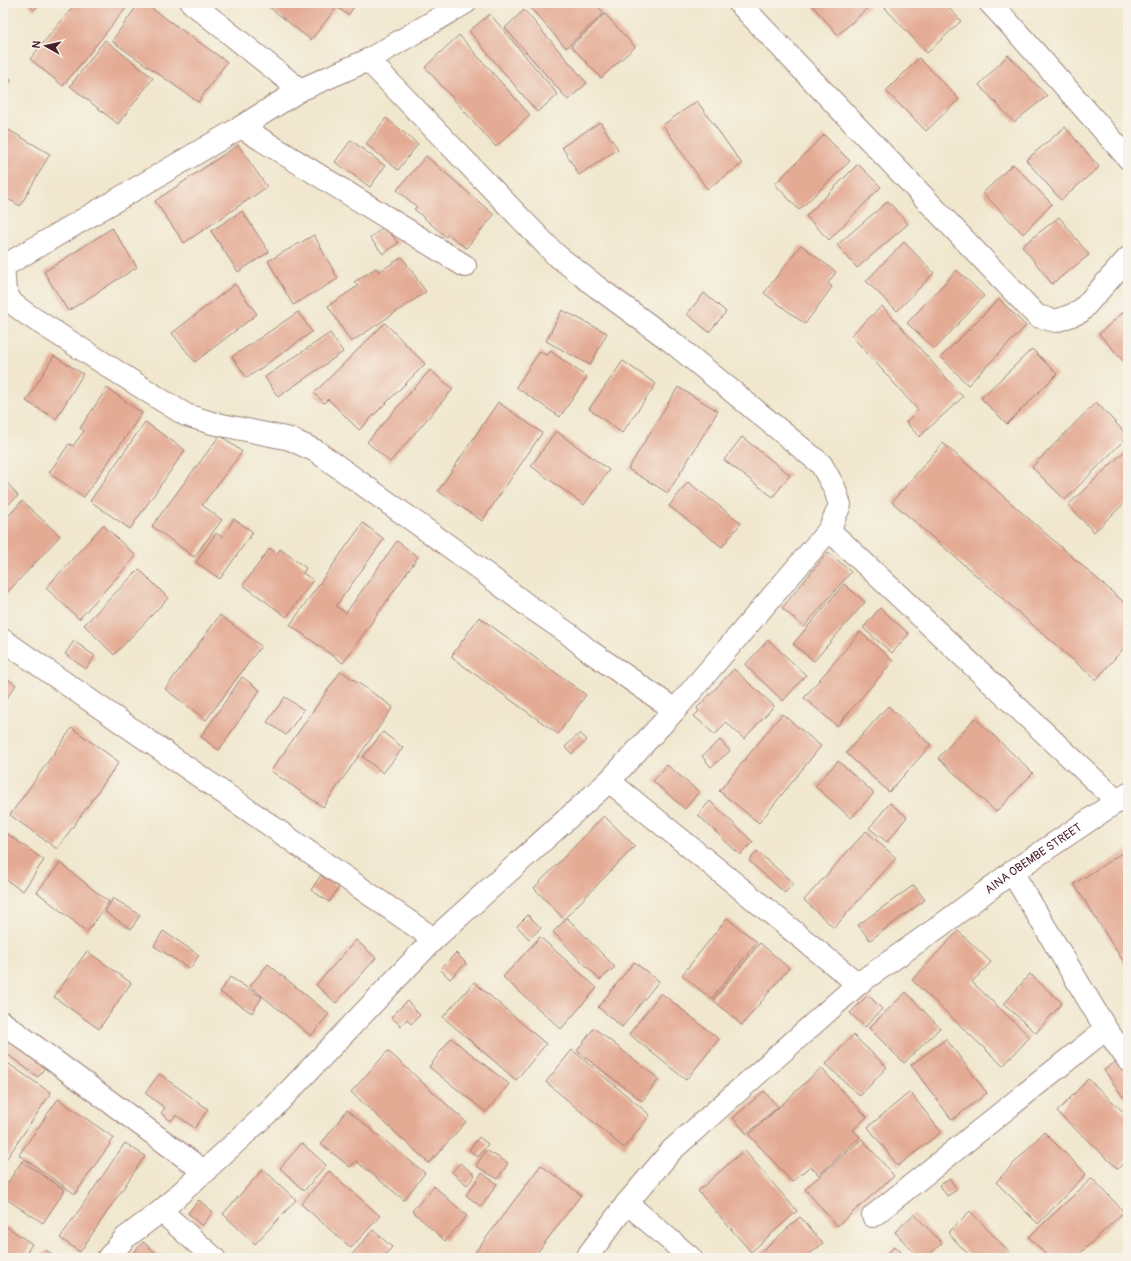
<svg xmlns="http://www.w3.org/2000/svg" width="1131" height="1261" viewBox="0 0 1131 1261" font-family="Pangolin,sans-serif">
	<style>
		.building { fill: #e4ab94 }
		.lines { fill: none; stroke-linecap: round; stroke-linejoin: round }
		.street-casing { stroke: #9d837c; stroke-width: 24 }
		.secondary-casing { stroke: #9d837c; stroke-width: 24 }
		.street { stroke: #fff; stroke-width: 22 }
		.secondary { stroke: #fff; stroke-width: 22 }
		.labels { text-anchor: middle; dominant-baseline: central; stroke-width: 3; stroke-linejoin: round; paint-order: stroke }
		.street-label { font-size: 12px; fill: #4a1f2b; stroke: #f7f3e8 }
	</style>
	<rect width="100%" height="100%" fill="#f7f3e8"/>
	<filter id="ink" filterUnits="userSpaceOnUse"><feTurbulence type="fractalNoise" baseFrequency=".025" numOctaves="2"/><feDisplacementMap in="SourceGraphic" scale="8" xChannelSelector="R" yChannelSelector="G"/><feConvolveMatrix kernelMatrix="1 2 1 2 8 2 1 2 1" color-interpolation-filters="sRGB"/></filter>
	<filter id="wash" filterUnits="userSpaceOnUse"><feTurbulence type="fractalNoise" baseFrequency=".012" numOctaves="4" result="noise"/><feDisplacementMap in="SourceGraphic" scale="16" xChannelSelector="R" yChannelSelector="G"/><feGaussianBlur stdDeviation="0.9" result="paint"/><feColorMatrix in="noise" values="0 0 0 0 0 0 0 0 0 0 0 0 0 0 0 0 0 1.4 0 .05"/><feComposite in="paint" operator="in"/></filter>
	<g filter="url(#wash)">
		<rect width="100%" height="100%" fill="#f0e7ce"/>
		<g id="blocks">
			<g class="building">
				<polygon points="27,3 41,3 34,10"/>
				<polygon points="76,3 130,3 63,86 30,59"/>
				<polygon points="139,3 144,3 227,62 198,102 112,41"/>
				<polygon points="264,3 357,3 348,15 337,7 311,40"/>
				<polygon points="526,3 595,3 604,13 566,48"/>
				<polygon points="810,3 873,3 838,35"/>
				<polygon points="890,3 944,3 961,21 927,53 885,8"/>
				<polygon points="524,10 587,83 568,100 505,28"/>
				<polygon points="490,14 558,95 537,112 469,31"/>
				<polygon points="605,14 635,47 601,78 571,46"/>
				<polygon points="459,35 530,115 496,147 425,67"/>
				<polygon points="105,40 153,78 118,124 70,86"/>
				<polygon points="1008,55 1047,96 1014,122 979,85"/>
				<polygon points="919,58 959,99 926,131 886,91"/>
				<polygon points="3,75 11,80 3,92"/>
				<polygon points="697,101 742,164 707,189 663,125"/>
				<polygon points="386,118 418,144 398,170 366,144"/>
				<polygon points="600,122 618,149 579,175 562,147"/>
				<polygon points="1065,127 1099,167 1061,200 1026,160"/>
				<polygon points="7,129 50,154 20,206 3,196 3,135"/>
				<polygon points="824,135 850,161 799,210 775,184"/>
				<polygon points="351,140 385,166 370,187 335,162"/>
				<polygon points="238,145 267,187 184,243 155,201"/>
				<polygon points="426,156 494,215 466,248 448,234 446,237 414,209 417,207 397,190"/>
				<polygon points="858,164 881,187 829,240 806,216"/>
				<polygon points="1013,164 1052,204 1023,234 983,193"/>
				<polygon points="888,201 908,224 857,268 837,245"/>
				<polygon points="242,211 269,252 238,272 211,231"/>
				<polygon points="1059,217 1089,255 1052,284 1022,246"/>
				<polygon points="385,226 398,243 383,254 370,238"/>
				<polygon points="112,228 137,267 68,311 44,272"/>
				<polygon points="314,235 338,279 293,305 268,261"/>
				<polygon points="904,242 934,273 897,311 866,281"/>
				<polygon points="801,245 836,272 828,283 832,287 805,324 764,293"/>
				<polygon points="402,257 426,292 351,342 328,306 358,286 354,282 376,268 379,272"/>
				<polygon points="957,270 984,296 935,349 907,323"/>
				<polygon points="235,284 257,314 195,362 172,333"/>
				<polygon points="704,293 726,312 709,332 687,314"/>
				<polygon points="999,299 1026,326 968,385 941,357"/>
				<polygon points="882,306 963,397 919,437 906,422 918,410 851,335"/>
				<polygon points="1128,308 1128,366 1099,334"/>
				<polygon points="562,310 607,333 590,365 546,341"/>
				<polygon points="298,312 312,332 247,378 232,357"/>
				<polygon points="385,323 425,364 359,430 328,399 324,403 314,393"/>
				<polygon points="330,333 343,352 278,397 265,377"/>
				<polygon points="1032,349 1057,374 1007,424 981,398"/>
				<polygon points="540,351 547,356 550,351 587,377 560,417 516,387"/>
				<polygon points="54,356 83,374 56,419 26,401"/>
				<polygon points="623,361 656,384 622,433 589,409"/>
				<polygon points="430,370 453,389 390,462 367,442"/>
				<polygon points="678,387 718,411 668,493 628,469"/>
				<polygon points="107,388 142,413 84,497 49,473 69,444 73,446 84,431 80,428"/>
				<polygon points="498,402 542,433 482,521 438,491"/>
				<polygon points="1096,402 1128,436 1065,500 1032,467"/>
				<polygon points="145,422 185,450 130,529 90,501"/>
				<polygon points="556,431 609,470 584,505 531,466"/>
				<polygon points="220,435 242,452 202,505 222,520 194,557 152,526"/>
				<polygon points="742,437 790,475 773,497 724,460"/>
				<polygon points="943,443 1128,606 1128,643 1096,680 892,502"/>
				<polygon points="1128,448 1128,500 1094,532 1068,505"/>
				<polygon points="3,478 18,496 3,509"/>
				<polygon points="688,482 741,523 722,547 669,506"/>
				<polygon points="22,501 60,536 3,597 3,522"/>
				<polygon points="234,519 253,532 220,579 196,562 216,533 222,537"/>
				<polygon points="363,523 384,539 336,606 346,613 397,541 418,557 343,663 290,625"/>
				<polygon points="103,525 136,556 79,619 46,588"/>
				<polygon points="270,548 277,554 280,549 306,568 303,573 313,580 287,617 243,585"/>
				<polygon points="828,552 851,572 804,627 782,608"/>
				<polygon points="139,569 168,598 114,655 84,625"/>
				<polygon points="844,584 865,602 814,661 793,644"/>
				<polygon points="880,608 909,634 892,653 863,628"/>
				<polygon points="220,615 261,646 206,720 165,689"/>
				<polygon points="479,617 586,695 558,734 451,657"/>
				<polygon points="860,632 893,661 837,726 804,698"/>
				<polygon points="768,640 806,675 783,701 745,665"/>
				<polygon points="74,641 95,656 86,669 65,654"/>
				<polygon points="734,669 774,706 744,739 726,722 715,735 694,716 699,711 697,708"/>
				<polygon points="341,671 393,707 323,807 271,771"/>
				<polygon points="3,676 16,685 3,703"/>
				<polygon points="242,677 260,690 219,750 201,737"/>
				<polygon points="285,697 304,710 286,735 267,722"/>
				<polygon points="888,706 931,745 889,792 846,753"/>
				<polygon points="782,714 821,746 759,823 719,791"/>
				<polygon points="975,718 1033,773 996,812 938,758"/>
				<polygon points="72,728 119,762 57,849 10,815"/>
				<polygon points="383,732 403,748 383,773 363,757"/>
				<polygon points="580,733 587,740 572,754 565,747"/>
				<polygon points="720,740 730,751 711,767 702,756"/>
				<polygon points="838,761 874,793 851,818 815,786"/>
				<polygon points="667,765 699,792 685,809 653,781"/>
				<polygon points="710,801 753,842 740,855 698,815"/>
				<polygon points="890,803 907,817 887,842 869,828"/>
				<polygon points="604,816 635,846 564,919 534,888"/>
				<polygon points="3,831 44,860 23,891 3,878"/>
				<polygon points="866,831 896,858 834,928 804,900"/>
				<polygon points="1128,849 1128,969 1074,884"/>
				<polygon points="757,851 793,883 785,893 749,861"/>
				<polygon points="60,863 109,902 87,932 37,892"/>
				<polygon points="321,875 339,887 329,902 311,890"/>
				<polygon points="914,885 925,900 870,940 858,925"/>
				<polygon points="113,898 140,915 131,929 105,912"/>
				<polygon points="528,915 541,928 529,939 517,926"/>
				<polygon points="567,918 615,967 600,980 553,932"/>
				<polygon points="727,918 757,942 711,999 682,975"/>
				<polygon points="163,931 199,955 190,969 154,946"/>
				<polygon points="958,931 991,962 972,982 1030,1037 1003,1066 912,980"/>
				<polygon points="540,937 597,988 561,1029 503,977"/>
				<polygon points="356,940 376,958 336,1003 316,985"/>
				<polygon points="760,943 789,968 742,1025 713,1000"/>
				<polygon points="87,951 131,983 99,1029 54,997"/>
				<polygon points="456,953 466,963 450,979 440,969"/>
				<polygon points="634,962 659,981 622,1027 598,1007"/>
				<polygon points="268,964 329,1014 311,1036 250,986"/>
				<polygon points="1030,974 1062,1003 1036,1033 1004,1004"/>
				<polygon points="230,977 262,997 252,1013 220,992"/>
				<polygon points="474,982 546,1044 516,1080 443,1017"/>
				<polygon points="906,992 940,1028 904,1063 869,1028"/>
				<polygon points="661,993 719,1039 686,1080 629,1034"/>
				<polygon points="868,995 882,1009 865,1027 850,1013"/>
				<polygon points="407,1001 420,1015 411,1024 407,1019 401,1026 391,1017"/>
				<polygon points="594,1028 659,1079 642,1101 577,1051"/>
				<polygon points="8,1035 48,1063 38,1077 3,1051 3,1042"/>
				<polygon points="853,1035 887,1067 860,1096 826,1064"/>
				<polygon points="451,1038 509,1084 486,1112 429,1067"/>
				<polygon points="946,1039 987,1093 952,1120 911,1065"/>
				<polygon points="572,1050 650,1115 624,1148 546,1082"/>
				<polygon points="388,1051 466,1122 429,1163 351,1092"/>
				<polygon points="1117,1061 1128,1076 1128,1093 1123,1097 1104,1070"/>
				<polygon points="6,1062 51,1093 3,1164 3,1066"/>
				<polygon points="821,1068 867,1117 853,1130 860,1137 819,1175 810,1166 792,1182 749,1135"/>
				<polygon points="159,1074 208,1109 195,1128 176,1115 171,1121 161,1113 165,1108 145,1093"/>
				<polygon points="1088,1079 1128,1116 1128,1158 1118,1169 1057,1112"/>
				<polygon points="764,1091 778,1107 747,1134 733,1118"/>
				<polygon points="910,1092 941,1132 898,1166 868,1127"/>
				<polygon points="58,1099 114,1138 75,1194 19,1155"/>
				<polygon points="347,1110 425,1173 404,1200 356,1161 350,1167 321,1144"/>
				<polygon points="1044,1132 1086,1174 1038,1224 996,1182"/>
				<polygon points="479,1137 488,1144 478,1157 469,1150"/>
				<polygon points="862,1139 894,1176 837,1226 805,1189"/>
				<polygon points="125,1143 145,1156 80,1252 60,1238"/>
				<polygon points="302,1143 326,1165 304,1191 280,1168"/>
				<polygon points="486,1150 508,1163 498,1179 476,1166"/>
				<polygon points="744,1150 797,1211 751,1252 698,1191"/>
				<polygon points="22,1161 65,1190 43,1223 3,1197 3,1190"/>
				<polygon points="460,1163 475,1175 467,1185 452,1172"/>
				<polygon points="541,1165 581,1195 533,1258 471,1258"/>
				<polygon points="263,1169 296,1200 255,1244 223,1214"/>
				<polygon points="329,1171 380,1216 351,1248 301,1204"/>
				<polygon points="482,1173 497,1184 481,1207 466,1195"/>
				<polygon points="1092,1178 1124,1212 1075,1258 1049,1258 1029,1237"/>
				<polygon points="950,1179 957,1190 947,1196 940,1185"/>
				<polygon points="434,1186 467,1216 445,1241 412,1211"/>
				<polygon points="199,1200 213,1212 202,1226 188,1213"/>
				<polygon points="970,1211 1015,1258 972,1258 948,1233"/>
				<polygon points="914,1214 942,1243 926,1258 919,1258 895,1232"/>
				<polygon points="800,1217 823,1243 805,1258 763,1258 759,1254"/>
				<polygon points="3,1224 32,1244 23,1258 3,1258"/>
				<polygon points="373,1230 392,1247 382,1258 349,1258"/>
				<polygon points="143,1242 162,1258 129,1258"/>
				<polygon points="895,1246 907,1258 883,1258"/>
				<polygon points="46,1250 57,1258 40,1258"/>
			</g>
		</g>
	</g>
	<g filter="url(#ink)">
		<use href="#blocks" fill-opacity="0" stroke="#9d837c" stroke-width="1"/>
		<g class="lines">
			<defs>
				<g id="street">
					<polyline points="192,3 300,90"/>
					<polyline points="739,3 1037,316 1056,321 1080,312 1128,258"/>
					<polyline points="990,3 1016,31 1128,158"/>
					<polyline points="241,127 465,266"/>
					<polyline points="3,265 5,291 12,303 28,315 163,401 186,415 212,423 290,439 316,451 457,552 527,605 569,634 588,650 675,710"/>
					<polyline points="4,266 241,127 300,90 368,60 465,3"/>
					<polyline points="829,530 1118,802"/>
					<polyline points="3,640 434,939"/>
					<polyline points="609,781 858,984"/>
					<polyline points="1012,872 1106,1029 1128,1060"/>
					<polyline points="3,1023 205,1172"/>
					<polyline points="627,1203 691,1258"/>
					<polyline points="161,1211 214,1258"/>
					<polyline points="873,1216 1106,1029"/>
					<polyline points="108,1258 125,1238 161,1211 273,1108 434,939 609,781 675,710 829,530 840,505 834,487 821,464 672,342 597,287 555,254 368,60"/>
				</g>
				<g id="secondary">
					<path id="s1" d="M 586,1258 L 627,1203 L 672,1150 L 858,984 L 940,926 L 1012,872 L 1128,794"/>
				</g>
			</defs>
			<use href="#street" class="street-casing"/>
			<use href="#secondary" class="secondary-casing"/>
			<use href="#street" class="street"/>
			<use href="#secondary" class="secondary"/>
		</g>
	</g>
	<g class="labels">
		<g class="street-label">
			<text stroke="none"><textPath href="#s1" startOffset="603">AINA OBEMBE STREET</textPath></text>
		</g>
	</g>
	<rect width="1131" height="1261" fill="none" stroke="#f7f3e8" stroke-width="16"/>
	<g transform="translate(46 46) rotate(278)" stroke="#f7f3e8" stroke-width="3" paint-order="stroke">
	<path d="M0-3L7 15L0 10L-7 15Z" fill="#4a1f2b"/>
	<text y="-6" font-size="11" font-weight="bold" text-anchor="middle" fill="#4a1f2b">N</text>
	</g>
</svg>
